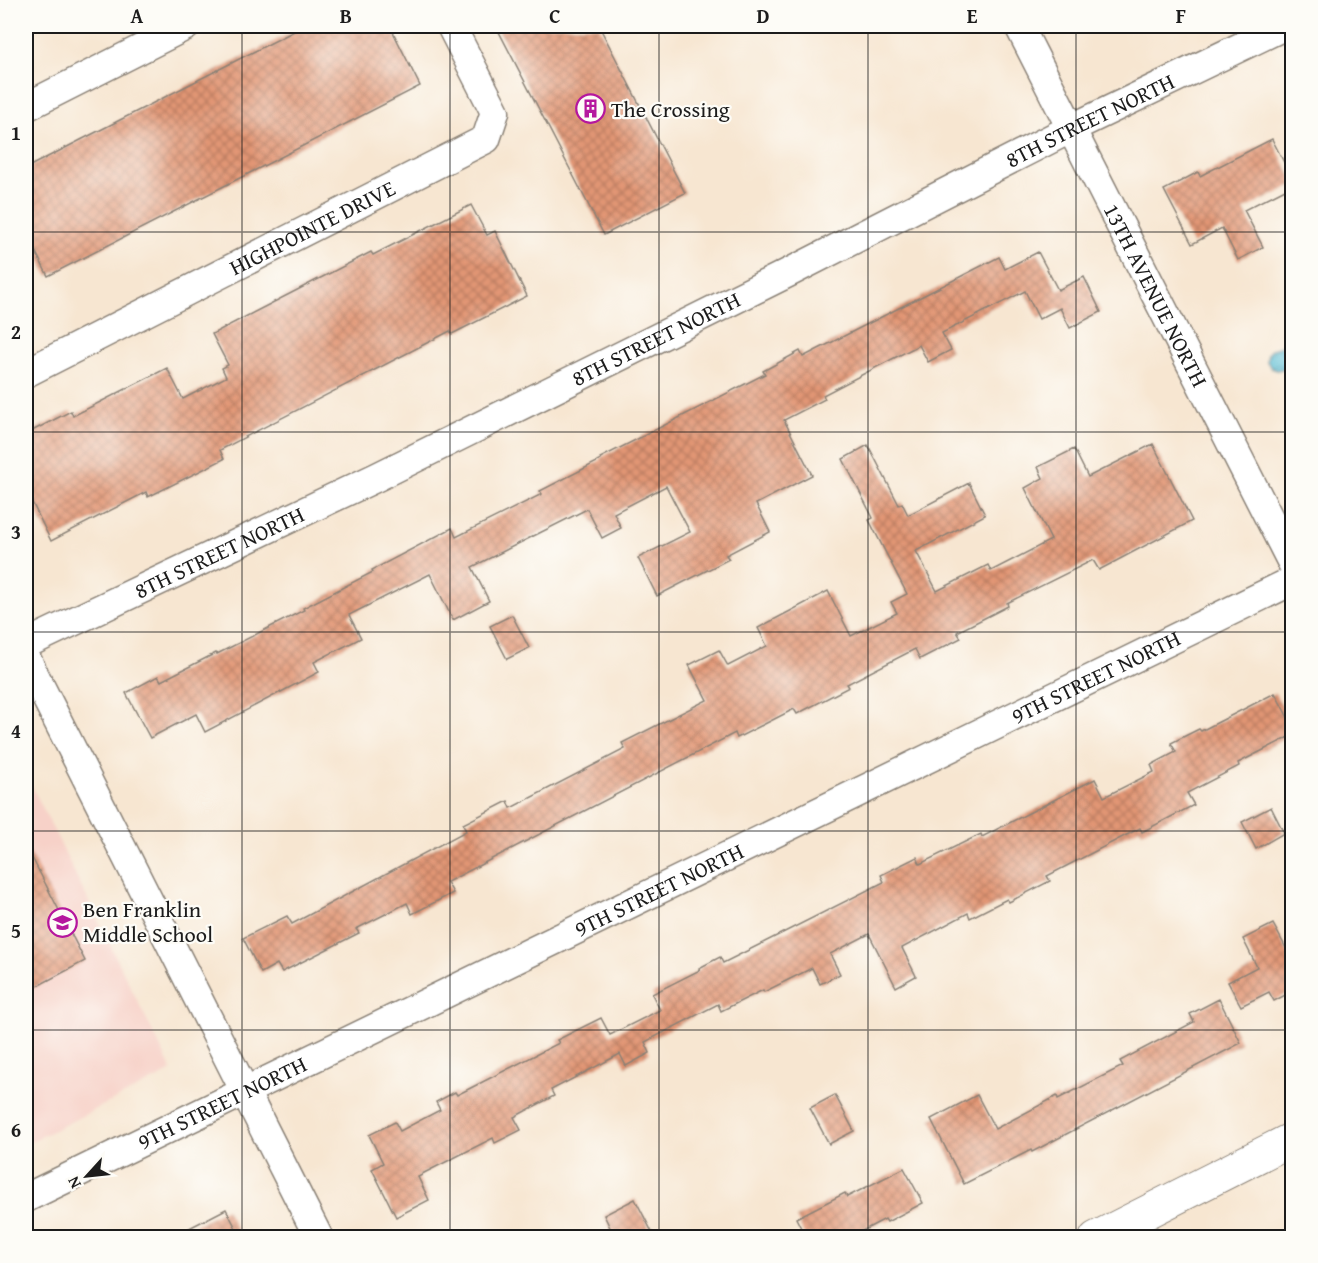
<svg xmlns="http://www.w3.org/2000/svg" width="1318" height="1263" viewBox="0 0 1318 1263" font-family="'Gentium Book Plus',serif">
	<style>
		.built { fill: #f7d1c8 }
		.water { fill: url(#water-waves); stroke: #386c78; stroke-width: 1.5 }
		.building { fill: url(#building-cross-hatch) }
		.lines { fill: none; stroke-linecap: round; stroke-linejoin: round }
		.street-casing { stroke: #8a8176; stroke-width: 31 }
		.primary-casing { stroke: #8a8176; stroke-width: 35 }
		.street { stroke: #fff; stroke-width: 28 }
		.primary { stroke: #fff; stroke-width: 33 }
		.grid { fill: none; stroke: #1c1c1c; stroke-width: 1.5; stroke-opacity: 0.55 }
		.labels { text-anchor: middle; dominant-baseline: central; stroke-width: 4.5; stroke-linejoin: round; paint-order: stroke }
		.poi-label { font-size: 22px; fill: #1c1c1c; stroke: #fdfcf7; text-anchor: start }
		.street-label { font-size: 22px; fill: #1c1c1c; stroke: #fdfcf7 }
		.neatline { fill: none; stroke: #1c1c1c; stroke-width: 2 }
		.grid-label { font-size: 20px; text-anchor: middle; font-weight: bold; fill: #1c1c1c }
	</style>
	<defs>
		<pattern id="water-waves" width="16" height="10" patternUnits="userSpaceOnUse" patternTransform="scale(1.5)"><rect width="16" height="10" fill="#55bbd3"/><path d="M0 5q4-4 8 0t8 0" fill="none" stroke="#49a0b5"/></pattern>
		<pattern id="building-cross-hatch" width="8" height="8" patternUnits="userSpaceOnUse" patternTransform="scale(1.5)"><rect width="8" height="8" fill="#e29675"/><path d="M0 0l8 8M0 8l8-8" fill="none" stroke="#b67a5f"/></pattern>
	</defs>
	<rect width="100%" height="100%" fill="#fdfcf7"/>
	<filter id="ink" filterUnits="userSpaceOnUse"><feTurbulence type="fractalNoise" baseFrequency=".0167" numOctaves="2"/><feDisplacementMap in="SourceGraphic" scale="12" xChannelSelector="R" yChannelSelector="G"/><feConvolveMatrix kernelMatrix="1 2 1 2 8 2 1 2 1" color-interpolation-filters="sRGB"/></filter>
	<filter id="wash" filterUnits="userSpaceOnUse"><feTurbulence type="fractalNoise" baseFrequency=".008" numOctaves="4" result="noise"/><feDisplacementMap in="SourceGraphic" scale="24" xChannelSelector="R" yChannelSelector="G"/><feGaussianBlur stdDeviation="1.35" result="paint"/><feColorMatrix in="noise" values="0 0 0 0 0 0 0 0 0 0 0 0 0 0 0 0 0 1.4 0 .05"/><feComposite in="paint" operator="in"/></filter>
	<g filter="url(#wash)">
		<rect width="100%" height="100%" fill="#f7e6d1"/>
		<polygon class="built" points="26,774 172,1071 26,1144"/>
		<polygon class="water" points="1292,343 1292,367 1277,370 1271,368 1267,361 1268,353 1272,349"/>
		<g id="blocks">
			<g class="building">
				<polygon points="304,26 390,26 420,86 48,276 26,233 26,168"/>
				<polygon points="496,26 599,26 685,193 604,235"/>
				<polygon points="1272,139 1293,180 1293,185 1244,210 1263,247 1238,260 1222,228 1192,244 1164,190 1198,172 1200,176"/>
				<polygon points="471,205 487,235 495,231 527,296 452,334 450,331 220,450 224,459 148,497 146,492 51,541 26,490 26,434 71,411 73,416 167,368 183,399 226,377 222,368 228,365 212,334 371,252 373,255"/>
				<polygon points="1038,252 1058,290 1084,277 1101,312 1070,328 1060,308 1039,319 1025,291 942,333 951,350 928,362 919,345 823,395 825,399 784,420 812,475 756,504 770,532 726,555 729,559 657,596 638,558 690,532 666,486 614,513 621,528 602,538 587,509 472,567 489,601 453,620 430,574 349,615 361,638 314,662 319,672 205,732 196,714 150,738 126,693 158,676 161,681 216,653 217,654 304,610 303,608 373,572 372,570 452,528 456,537 542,494 540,491 601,460 600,458 765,374 763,371 800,351 803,357 999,257 1005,269"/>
				<polygon points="1153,444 1192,521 1099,570 1093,560 1007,603 1008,606 957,632 961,638 920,659 915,649 847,684 849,687 797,714 794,709 737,738 735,733 447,882 453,893 412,914 407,903 356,929 359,933 282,972 277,964 261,973 243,938 287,916 292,924 466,831 463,824 508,801 511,808 625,749 622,743 707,700 689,665 719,650 728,666 767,646 758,628 828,591 851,636 897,613 891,602 907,594 869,520 873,518 843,459 868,445 899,505 902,503 908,515 969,483 985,515 916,551 937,591 988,565 991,571 1051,540 1025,488 1043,478 1038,467 1074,449 1088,477"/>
				<polygon points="512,615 529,648 507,659 490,626"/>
				<polygon points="1275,693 1293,727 1293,735 1238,763 1239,766 1187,793 1194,805 1142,832 1140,828 1047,876 1050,881 1009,902 1007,899 970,918 968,913 902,948 916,976 896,987 869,934 830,954 840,974 820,984 812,968 764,992 763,990 721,1011 718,1004 645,1042 650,1053 626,1066 620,1054 551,1090 554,1096 514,1117 521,1130 495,1143 493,1138 422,1174 422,1175 418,1177 429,1200 396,1217 372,1169 383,1163 369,1135 395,1122 400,1131 440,1110 436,1102 455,1092 457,1095 559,1043 557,1040 601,1018 610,1035 660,1010 652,994 700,970 699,968 720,957 723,963 884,882 881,875 917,857 920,864 981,834 982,837 1095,779 1104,797 1154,772 1151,765 1176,752 1171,743 1199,729 1201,731"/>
				<polygon points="1271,807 1284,833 1256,849 1242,822"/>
				<polygon points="26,846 85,961 26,992"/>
				<polygon points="1273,924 1293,961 1293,991 1274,1001 1269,992 1241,1006 1228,982 1257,967 1243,939"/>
				<polygon points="1219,999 1241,1043 1032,1152 1031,1150 964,1184 931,1119 977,1095 995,1129 1057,1096 1058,1099 1123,1066 1120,1061 1194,1022 1190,1014"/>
				<polygon points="835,1095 854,1131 829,1144 810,1108"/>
				<polygon points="904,1168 923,1203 887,1222 885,1219 849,1238 806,1238 796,1218 845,1193 847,1197"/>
				<polygon points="635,1199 655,1238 615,1238 604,1215"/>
				<polygon points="226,1209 241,1238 170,1238"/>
			</g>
		</g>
	</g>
	<g filter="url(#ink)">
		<use href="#blocks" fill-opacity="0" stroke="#8a8176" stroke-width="1.5"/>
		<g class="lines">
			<defs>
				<g id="street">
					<path id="s1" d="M 1019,26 L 1292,563"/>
					<polyline points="26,107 186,26"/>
					<path id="s2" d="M 26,373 L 486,139 L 495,112 L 451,26"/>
					<path id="s3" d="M 26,644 L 377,477 L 792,271 L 1072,128 L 1284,26"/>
					<polyline points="26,658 319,1238"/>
					<path id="s4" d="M 26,1198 L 1292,581"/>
				</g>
				<polyline id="primary" points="1096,1238 1292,1139"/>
			</defs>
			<use href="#street" class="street-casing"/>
			<use href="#primary" class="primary-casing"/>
			<use href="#street" class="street"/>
			<use href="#primary" class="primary"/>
		</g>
	</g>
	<path class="grid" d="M 242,26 L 242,1238M 450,26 L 450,1238M 659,26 L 659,1238M 868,26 L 868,1238M 1076,26 L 1076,1238M 26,232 L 1292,232M 26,432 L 1292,432M 26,632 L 1292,632M 26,831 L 1292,831M 26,1030 L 1292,1030"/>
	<defs>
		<symbol id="building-ring" viewBox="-11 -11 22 22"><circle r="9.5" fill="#fdfcf7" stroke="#b5179e" stroke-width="1.5"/><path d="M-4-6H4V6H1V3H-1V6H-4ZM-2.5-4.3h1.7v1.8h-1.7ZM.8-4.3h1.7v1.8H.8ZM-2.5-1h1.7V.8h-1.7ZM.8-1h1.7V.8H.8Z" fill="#b5179e"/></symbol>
		<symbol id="school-ring" viewBox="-11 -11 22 22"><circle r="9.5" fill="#fdfcf7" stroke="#b5179e" stroke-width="1.5"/><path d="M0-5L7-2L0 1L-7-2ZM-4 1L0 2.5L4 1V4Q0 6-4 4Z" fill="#b5179e"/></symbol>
	</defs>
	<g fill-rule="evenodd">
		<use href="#building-ring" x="574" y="92" width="33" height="33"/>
		<use href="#school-ring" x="46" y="906" width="33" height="33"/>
	</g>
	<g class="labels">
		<g class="poi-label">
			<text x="611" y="109">The Crossing</text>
			<text x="83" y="909">Ben Franklin<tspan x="83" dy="25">Middle School</tspan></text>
		</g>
		<g class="street-label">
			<text stroke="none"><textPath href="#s3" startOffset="1186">8TH STREET NORTH</textPath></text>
			<text stroke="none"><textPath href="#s2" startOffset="321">HIGHPOINTE DRIVE</textPath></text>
			<text stroke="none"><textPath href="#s1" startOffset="302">13TH AVENUE NORTH</textPath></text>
			<text stroke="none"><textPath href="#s3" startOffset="700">8TH STREET NORTH</textPath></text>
			<text stroke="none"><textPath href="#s3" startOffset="214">8TH STREET NORTH</textPath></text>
			<text stroke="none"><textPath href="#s4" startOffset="1190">9TH STREET NORTH</textPath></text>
			<text stroke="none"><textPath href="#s4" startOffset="704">9TH STREET NORTH</textPath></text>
			<text stroke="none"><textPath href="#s4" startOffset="218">9TH STREET NORTH</textPath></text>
		</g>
	</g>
	<rect width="1318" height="1263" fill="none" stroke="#fdfcf7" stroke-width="66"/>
	<g transform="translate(87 1176) rotate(243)" stroke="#fdfcf7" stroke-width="4.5" paint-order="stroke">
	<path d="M0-4.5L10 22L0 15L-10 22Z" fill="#1c1c1c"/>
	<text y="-9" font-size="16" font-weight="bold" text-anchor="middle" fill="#1c1c1c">N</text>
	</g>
	<rect x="33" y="33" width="1252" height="1197" class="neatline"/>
	<g class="grid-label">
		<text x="137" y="23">A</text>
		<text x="346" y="23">B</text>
		<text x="555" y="23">C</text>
		<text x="763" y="23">D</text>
		<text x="972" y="23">E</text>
		<text x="1181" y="23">F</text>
		<text x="16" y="140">1</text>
		<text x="16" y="339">2</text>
		<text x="16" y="539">3</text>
		<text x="16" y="738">4</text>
		<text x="16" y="938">5</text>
		<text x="16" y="1137">6</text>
	</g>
</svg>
